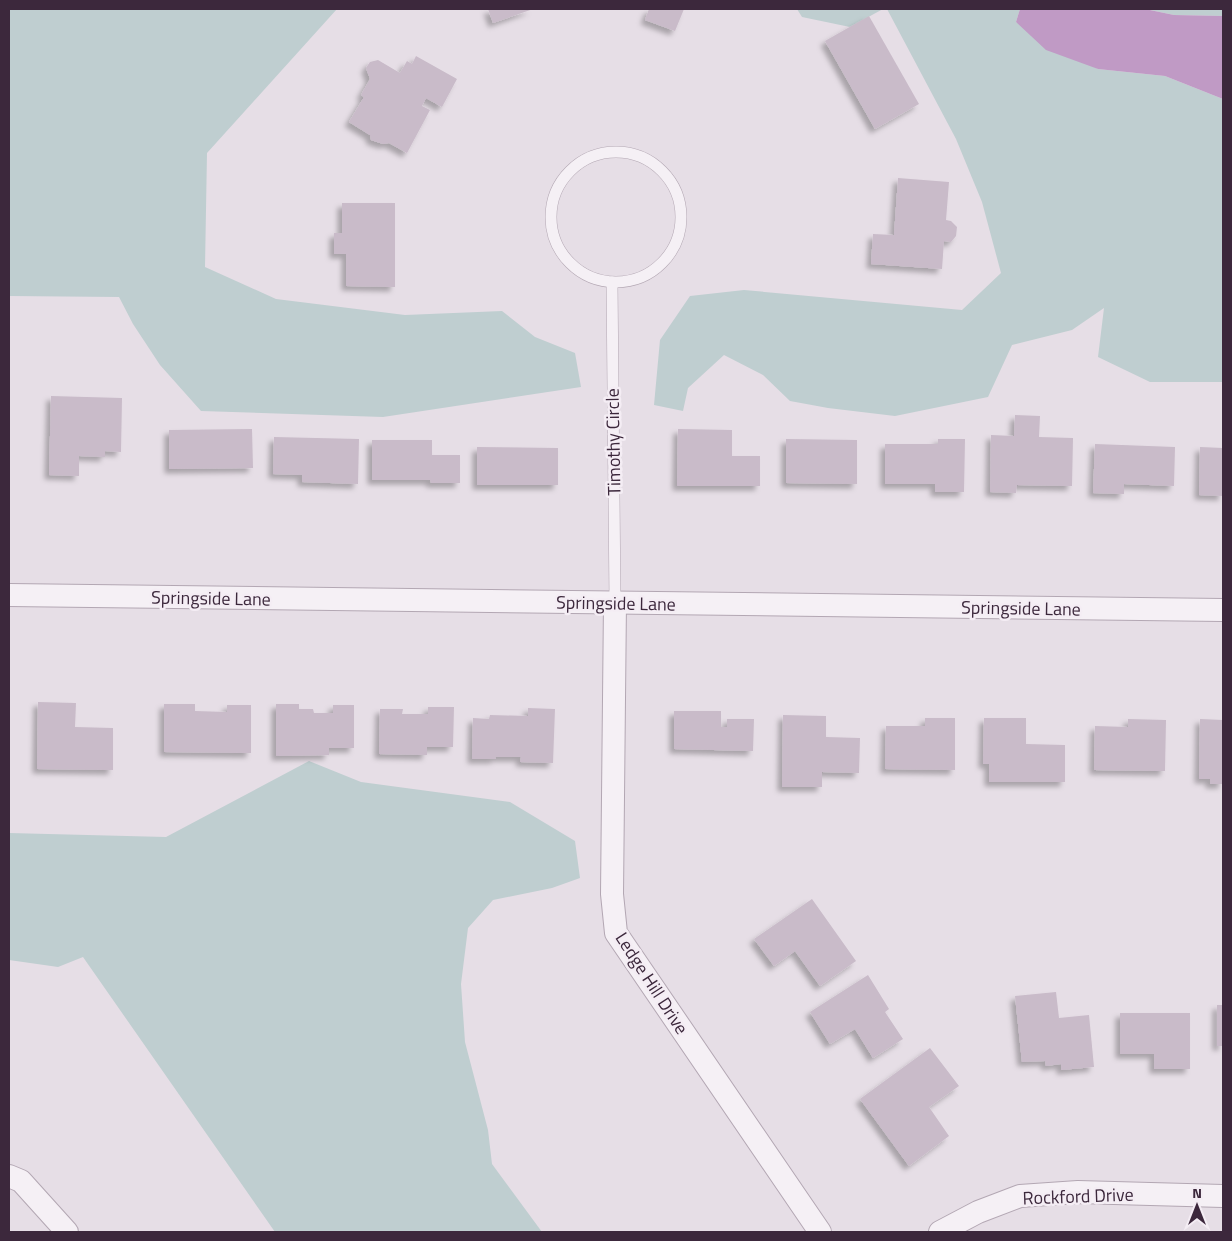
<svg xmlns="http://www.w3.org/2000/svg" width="1232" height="1241" viewBox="0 0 1232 1241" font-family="'Titillium Web',sans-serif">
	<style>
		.green { fill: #bfced0 }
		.water { fill: #c09ac5 }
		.building { fill: #c9bbc9; filter: url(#shadow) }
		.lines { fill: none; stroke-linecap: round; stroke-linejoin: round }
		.service-casing { stroke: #b3a7b3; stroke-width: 12 }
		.minor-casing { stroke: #b3a7b3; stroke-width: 24 }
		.service { stroke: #f5f0f5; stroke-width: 11 }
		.minor { stroke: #f5f0f5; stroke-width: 22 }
		.labels { text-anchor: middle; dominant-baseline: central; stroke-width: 5; stroke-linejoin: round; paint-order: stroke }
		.street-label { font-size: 18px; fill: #3c283c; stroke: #f4edf4 }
	</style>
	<defs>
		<filter id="shadow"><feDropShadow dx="-4.5" dy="4.5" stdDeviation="2.5" flood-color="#0004"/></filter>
	</defs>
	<rect width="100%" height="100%" fill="#e6dee6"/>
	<g class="green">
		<polygon points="9,9 337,9 207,153 205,267 276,299 405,315 502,311 535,337 575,353 581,387 383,417 201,411 160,365 133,324 119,297 9,296"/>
		<polygon points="797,9 883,9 850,27 802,17"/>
		<polygon points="887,9 1020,9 1016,22 1098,69 1165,76 1223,99 1223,382 1150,382 1098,357 1104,308 1072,330 1012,345 988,397 895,416 828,408 790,401 763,375 724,355 688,388 683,411 654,405 660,340 690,296 744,290 962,310 1001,273 982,202 956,139"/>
		<polygon points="1145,9 1223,9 1223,16 1174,15"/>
		<polygon points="309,761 361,782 510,802 575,841 580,878 552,888 493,900 468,928 461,984 465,1042 488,1130 492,1164 542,1232 275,1232 83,957 58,967 9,960 9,833 166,837"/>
	</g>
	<polygon class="water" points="1020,9 1145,9 1174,15 1223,16 1223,99 1165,76 1098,69 1046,50 1016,22"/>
	<g class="building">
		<polygon points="488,9 533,9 493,23"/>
		<polygon points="649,9 684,9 675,31 645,20"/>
		<polygon points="869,16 919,104 875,129 825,41"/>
		<polygon points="416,56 457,79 442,107 426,98 422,106 430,110 407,153 389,143 383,144 371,140 370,135 349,122 364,97 361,95 370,79 366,68 370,62 378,60 400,73 407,61 412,64"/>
		<polygon points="898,178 949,182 946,220 951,221 957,227 956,236 951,242 944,241 942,269 871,264 873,234 894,235"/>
		<polygon points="342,203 395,203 395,287 346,286 346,254 334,254 334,233 342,233"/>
		<polygon points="51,396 122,398 121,452 105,451 105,457 79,456 79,476 49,475"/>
		<polygon points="1015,415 1040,416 1039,437 1073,438 1072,486 1017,485 1016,493 990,492 991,435 1014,436"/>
		<polygon points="252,429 253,468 169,469 169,430"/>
		<polygon points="678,429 732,430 732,456 760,456 760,486 677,486"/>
		<polygon points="274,437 359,439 358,484 302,482 302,475 273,474"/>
		<polygon points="786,439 857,440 857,484 786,483"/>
		<polygon points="938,439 965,439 964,492 935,492 935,484 885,484 885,444 938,444"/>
		<polygon points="372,440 432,440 432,455 460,455 460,483 431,483 430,480 372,480"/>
		<polygon points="1095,444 1175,447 1174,486 1124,484 1124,494 1093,493"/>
		<polygon points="477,447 558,448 558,485 477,485"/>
		<polygon points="1200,447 1223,448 1223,496 1199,495"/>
		<polygon points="38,702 76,703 75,727 113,728 113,770 37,769"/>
		<polygon points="164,704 195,704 195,711 227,712 227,705 251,705 251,753 164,752"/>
		<polygon points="276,704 299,704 299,709 313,709 314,713 333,713 333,705 354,705 354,748 329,748 329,755 276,756"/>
		<polygon points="428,707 454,707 453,747 427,747 427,755 379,754 380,709 403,709 402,714 428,714"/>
		<polygon points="528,708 555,709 553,763 520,762 521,757 495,757 496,759 472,759 473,718 489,719 490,715 528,716"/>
		<polygon points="674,711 721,711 721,727 727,727 727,719 754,719 753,751 674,749"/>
		<polygon points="783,715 826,716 826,737 860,738 859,773 822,772 822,787 782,787"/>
		<polygon points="925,718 955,718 955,770 885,769 886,726 925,726"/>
		<polygon points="984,718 1026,718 1026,744 1065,745 1065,782 989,782 989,764 983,764"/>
		<polygon points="1128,719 1166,720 1165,771 1094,770 1095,726 1128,727"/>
		<polygon points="1200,719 1223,720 1223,784 1210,784 1210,779 1199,779"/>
		<polygon points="812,899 856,961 820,986 795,951 774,966 754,939"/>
		<polygon points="868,975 889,1009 885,1012 903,1039 873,1058 855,1029 830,1044 810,1012"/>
		<polygon points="1056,992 1059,1018 1089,1015 1094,1067 1061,1070 1061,1064 1046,1066 1045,1061 1022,1062 1015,996"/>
		<rect x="1217" y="1005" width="6" height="41"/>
		<polygon points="1120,1013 1190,1013 1190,1069 1154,1069 1154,1054 1120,1054"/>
		<polygon points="930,1048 959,1086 929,1107 949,1136 909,1166 860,1099"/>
	</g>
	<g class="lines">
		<defs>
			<g id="service">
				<circle cx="616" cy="217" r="65"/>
				<polyline points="612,282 615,602"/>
			</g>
			<g id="minor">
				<polyline points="9,595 1223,610"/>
				<polyline points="615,602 612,894 616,933 820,1232"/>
				<polyline points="9,1176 21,1181 67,1232"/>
				<polyline points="940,1232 978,1212 1020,1196 1078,1192 1223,1196"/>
			</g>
		</defs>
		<use href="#service" class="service-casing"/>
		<use href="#minor" class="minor-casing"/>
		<use href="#service" class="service"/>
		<use href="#minor" class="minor"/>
	</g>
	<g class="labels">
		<g class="street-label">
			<text transform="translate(613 442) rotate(-91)">Timothy Circle</text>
			<text transform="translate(211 598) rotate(1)">Springside Lane</text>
			<text transform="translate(616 603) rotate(1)">Springside Lane</text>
			<text transform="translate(1021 608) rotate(1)">Springside Lane</text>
			<text transform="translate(652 983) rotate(57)">Ledge Hill Drive</text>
			<text transform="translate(1078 1196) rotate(-2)">Rockford Drive</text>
		</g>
	</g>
	<rect width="1232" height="1241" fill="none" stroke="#3c283c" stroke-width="20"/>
	<g transform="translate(1197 1206)" stroke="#f4edf4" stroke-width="4" paint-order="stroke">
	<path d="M0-4L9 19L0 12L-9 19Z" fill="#3c283c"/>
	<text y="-8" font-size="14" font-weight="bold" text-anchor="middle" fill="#3c283c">N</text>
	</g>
</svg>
